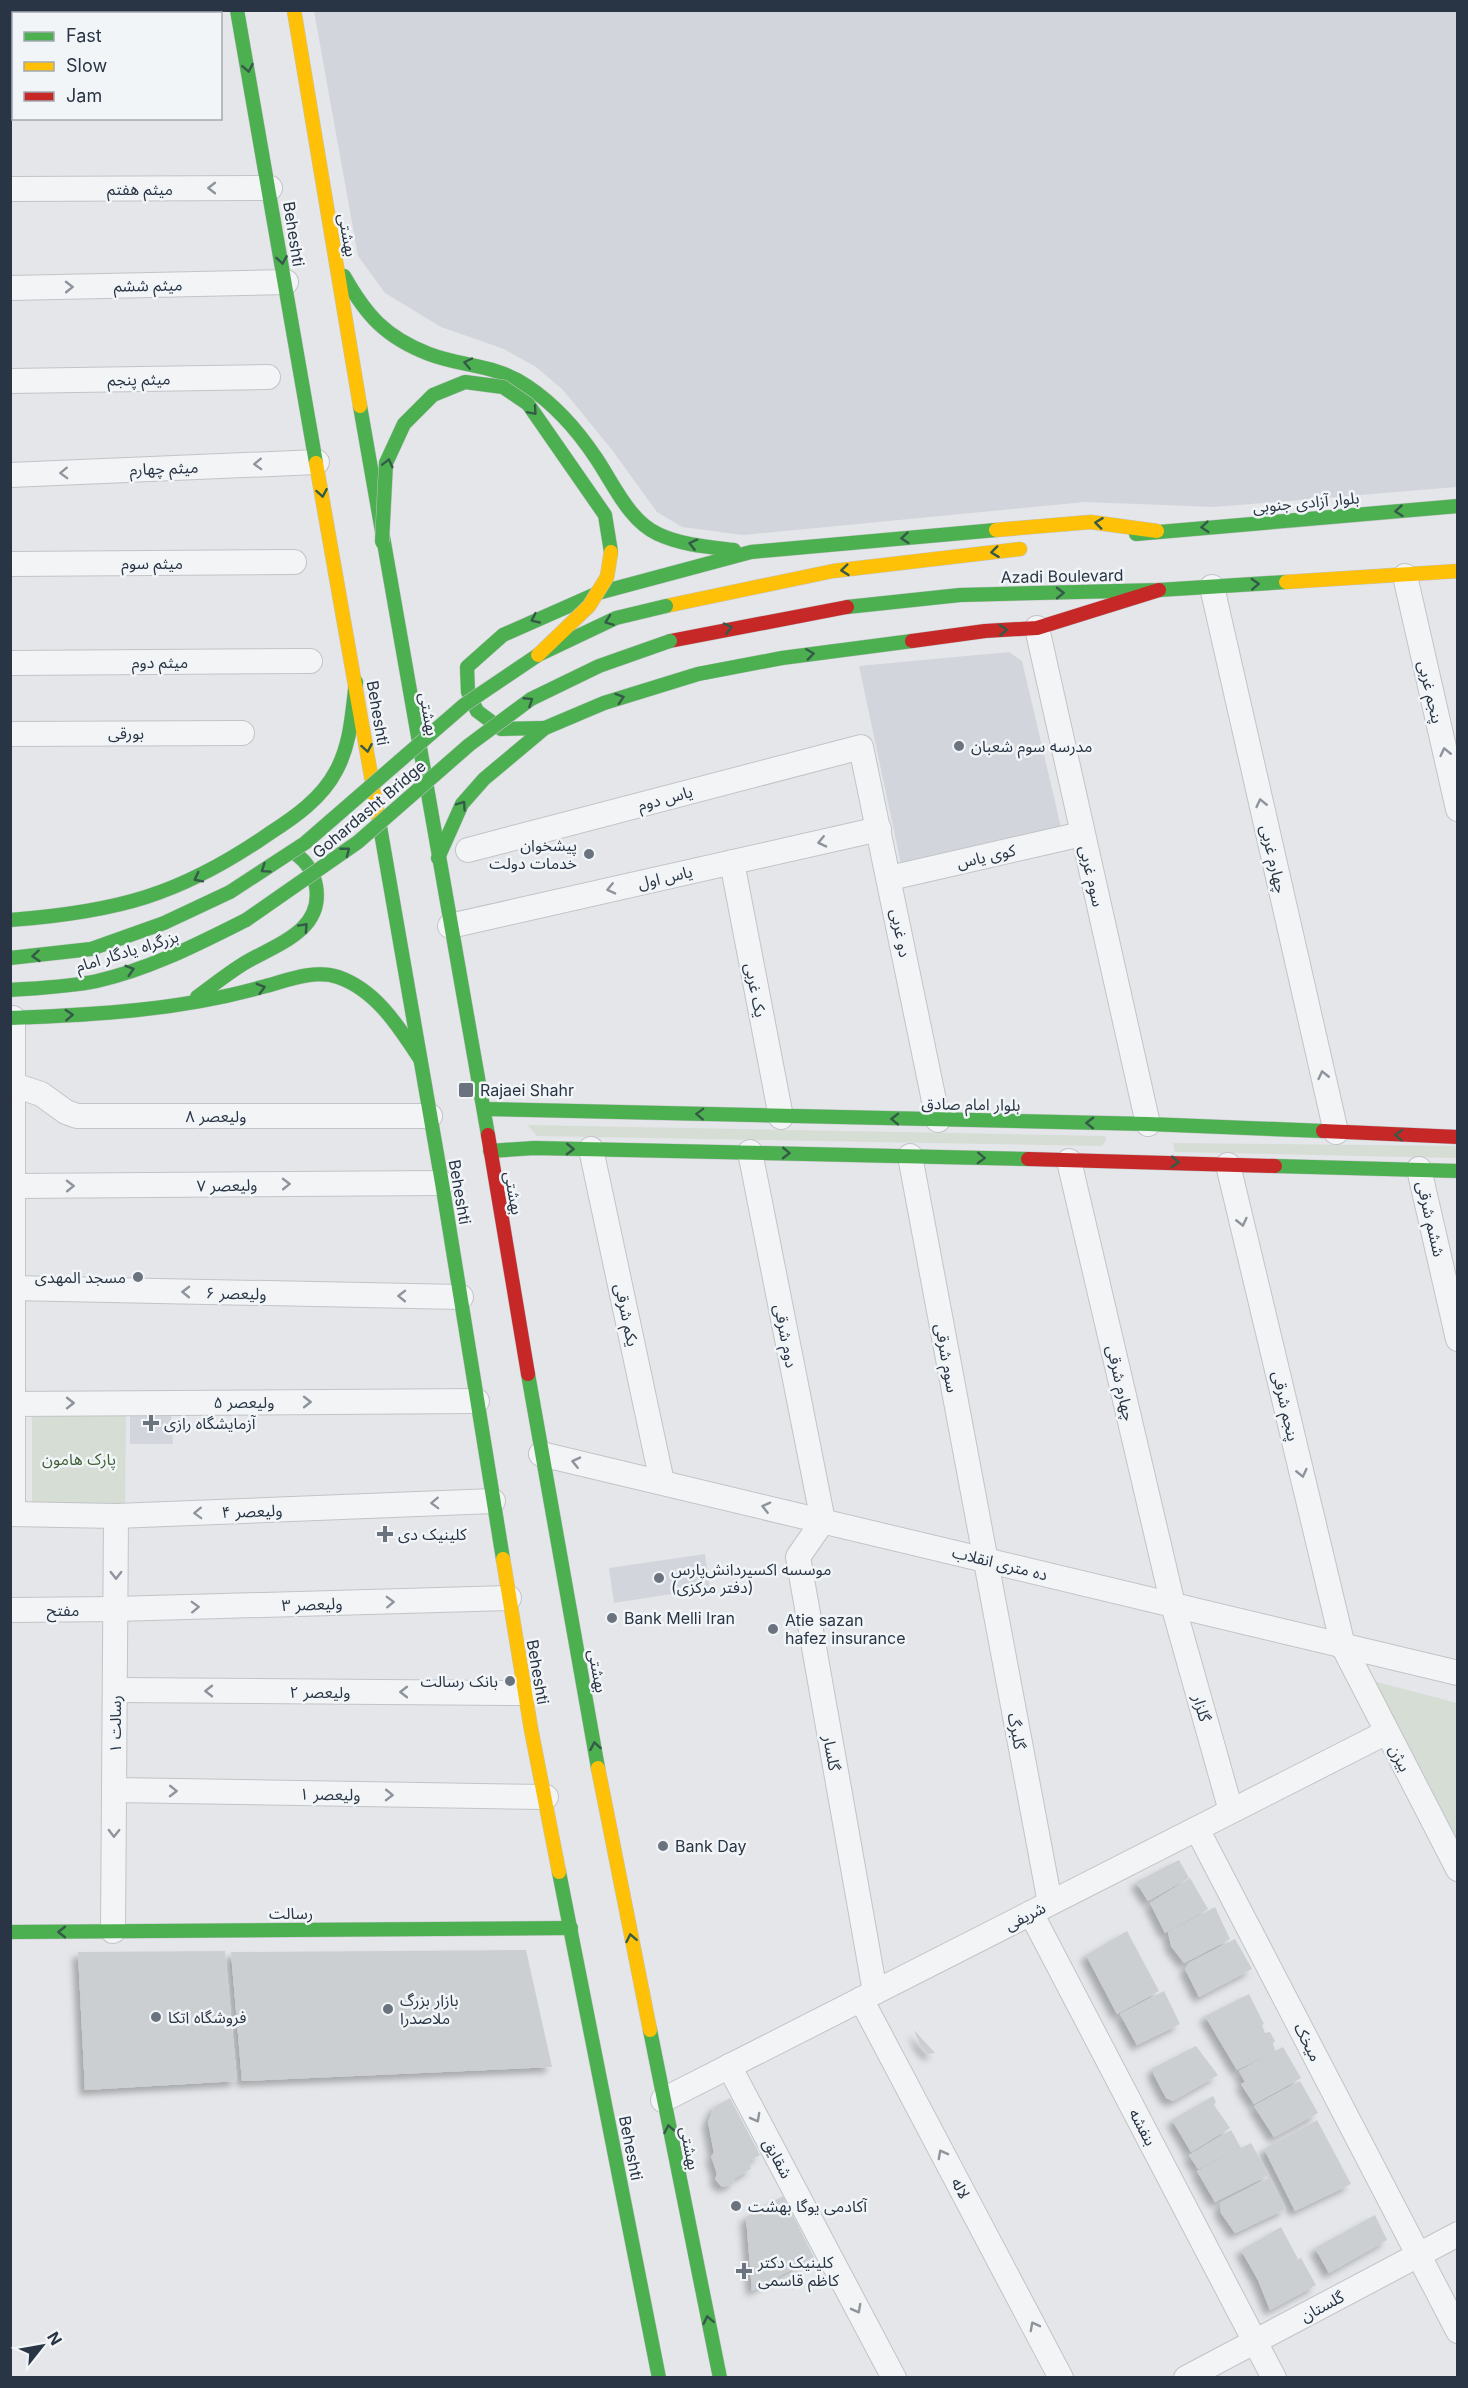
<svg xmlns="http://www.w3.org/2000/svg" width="1468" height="2388" viewBox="0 0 1468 2388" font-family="Inter,'Noto Sans Arabic',sans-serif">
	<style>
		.built { fill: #d2d6dc }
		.green { fill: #d5ddd4 }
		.building { fill: #cccfd2; filter: url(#shadow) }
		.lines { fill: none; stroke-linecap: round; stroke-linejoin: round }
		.street-casing { stroke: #c2c4c7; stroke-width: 26 }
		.fast-casing { stroke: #c2c4c7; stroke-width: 15 }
		.slow-casing { stroke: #c2c4c7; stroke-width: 15 }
		.jam-casing { stroke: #c2c4c7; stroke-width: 15 }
		.street { stroke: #f3f4f6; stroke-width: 24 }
		.fast { stroke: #4caf50; stroke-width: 14 }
		.slow { stroke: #ffc107; stroke-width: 14 }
		.jam { stroke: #c62828; stroke-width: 14 }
		.fast-bridge-casing { stroke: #c0c3c7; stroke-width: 15; stroke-linecap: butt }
		.slow-bridge-casing { stroke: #c0c3c7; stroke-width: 15; stroke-linecap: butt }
		.fast-bridge { stroke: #4caf50; stroke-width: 14 }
		.slow-bridge { stroke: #ffc107; stroke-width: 14 }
		.oneway { stroke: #345a48 }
		.oneway2 { stroke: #8e949d }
		.poi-dot { fill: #6a737e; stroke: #f2f5f8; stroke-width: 2 }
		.labels { text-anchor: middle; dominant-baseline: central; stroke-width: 5; stroke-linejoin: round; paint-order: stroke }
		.street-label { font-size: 16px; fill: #293544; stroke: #f2f5f8 }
		.poi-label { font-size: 16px; fill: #293544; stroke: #f2f5f8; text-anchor: start }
		.park-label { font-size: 16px; fill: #406135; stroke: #f2f5f8 }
	</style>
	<defs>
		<filter id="shadow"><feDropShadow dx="-5.5" dy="5.5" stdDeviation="3" flood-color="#0004"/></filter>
	</defs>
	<rect width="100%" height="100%" fill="#e4e6e9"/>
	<g class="built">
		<polygon points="314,11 1457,11 1457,487 1214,507 1085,502 743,535 682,527 657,512 612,450 563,390 536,367 504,349 441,327 385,293 358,256"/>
		<polygon points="1009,652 1022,661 1061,827 901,864 859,666"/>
		<polygon points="130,1403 170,1403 173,1444 130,1444"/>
		<polygon points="705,1554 710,1588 614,1603 609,1568"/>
	</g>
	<g class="green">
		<polygon points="528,1125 1105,1136 1106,1140 1102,1146 537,1136"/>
		<polygon points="1173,1143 1457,1146 1457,1158 1175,1152"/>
		<polygon points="32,1413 126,1415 125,1504 32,1503"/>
		<polygon points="1369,1680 1457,1703 1457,1860"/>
	</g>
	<g class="building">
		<polygon points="1179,1860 1189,1878 1148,1901 1136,1882"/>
		<polygon points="1190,1878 1208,1909 1165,1933 1150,1903"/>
		<polygon points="1215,1907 1230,1939 1184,1963 1171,1946 1168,1932"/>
		<polygon points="1127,1931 1159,1991 1117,2014 1086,1955"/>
		<polygon points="1235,1939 1252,1969 1199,1997 1185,1969 1189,1963"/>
		<polygon points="526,1950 552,2067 242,2081 231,1952"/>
		<polygon points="225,1951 237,2081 85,2090 78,1952"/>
		<polygon points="1164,1991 1180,2024 1137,2045 1120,2014"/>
		<polygon points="1249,1994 1264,2024 1262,2025 1265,2033 1270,2032 1275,2041 1273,2043 1275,2051 1283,2047 1301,2078 1254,2104 1241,2084 1245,2082 1239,2071 1269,2054 1237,2070 1205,2016"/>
		<polygon points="914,2030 935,2053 928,2054 920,2045"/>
		<polygon points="1196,2046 1218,2075 1173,2101 1166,2098 1154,2075 1153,2068"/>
		<polygon points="1300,2081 1318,2113 1274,2137 1254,2106"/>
		<polygon points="1213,2096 1216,2102 1214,2105 1230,2128 1191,2152 1172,2120"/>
		<polygon points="730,2098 760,2155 749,2161 751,2169 735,2178 733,2184 722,2187 715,2179 717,2174 711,2156 714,2153 708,2122 714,2107"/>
		<polygon points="1317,2120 1351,2184 1295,2211 1264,2149"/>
		<polygon points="1231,2130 1241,2148 1251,2143 1269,2175 1215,2202 1197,2171 1233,2151 1198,2169 1189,2155"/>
		<polygon points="1270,2177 1286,2209 1235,2233 1221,2213 1220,2203"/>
		<polygon points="783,2196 814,2257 752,2291 746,2217"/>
		<polygon points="1375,2215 1387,2240 1329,2273 1315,2248"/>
		<polygon points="1281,2227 1298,2259 1291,2263 1301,2258 1316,2285 1270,2310 1258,2280 1241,2250"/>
	</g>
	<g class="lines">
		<defs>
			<g id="street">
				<polyline points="10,95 14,95"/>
				<polyline points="10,189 270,188"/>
				<polyline points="10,288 286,282"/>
				<polyline points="10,381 268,377"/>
				<polyline points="10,475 317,462"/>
				<polyline points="10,564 294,562"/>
				<polyline points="1405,576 1458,809"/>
				<polyline points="1212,587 1336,1132"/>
				<polyline points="1037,628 1148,1124"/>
				<polyline points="10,663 310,661"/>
				<polyline points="10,734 242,733"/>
				<polyline points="468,850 861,747 938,1120"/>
				<polyline points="732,862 781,1117"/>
				<polyline points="890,878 1082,834"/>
				<polyline points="450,926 879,829"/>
				<polyline points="13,1018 13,1514"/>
				<polyline points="11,1084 41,1094 66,1112 77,1116 430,1116"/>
				<polyline points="591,1149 662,1482"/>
				<polyline points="750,1152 823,1521"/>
				<polyline points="910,1156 1050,1903"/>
				<polyline points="1069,1161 1173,1605 1231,1811"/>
				<polyline points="1228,1165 1343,1646 1458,1869"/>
				<polyline points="1419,1169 1458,1339"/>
				<polyline points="12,1186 442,1183"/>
				<polyline points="12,1288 461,1297"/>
				<polyline points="11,1404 477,1401"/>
				<polyline points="541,1454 1458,1673"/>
				<polyline points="10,1514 116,1516 493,1501"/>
				<polyline points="823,1521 798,1557 875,1992"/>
				<polyline points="10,1610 116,1609 509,1598"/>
				<polyline points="115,1690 525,1693"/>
				<polyline points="114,1790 546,1797"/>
				<polyline points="1197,1829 1458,2331"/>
				<polyline points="1031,1913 1274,2378"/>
				<polyline points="113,1931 116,1516"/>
				<polyline points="861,1999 1061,2378"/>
				<polyline points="729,2066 894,2378"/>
				<polyline points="663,2100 1387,1732"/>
				<polyline points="1186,2378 1458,2234"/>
			</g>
			<g id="fast">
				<polyline points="237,10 316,463"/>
				<path d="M 344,276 C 366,315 385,337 429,354 C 463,367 495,364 527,386 C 554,404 578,431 596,458 C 613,483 629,521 658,534 C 681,545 709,547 734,550"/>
				<polyline points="360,406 488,1135"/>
				<polyline points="1136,534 1458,506"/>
				<polyline points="847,607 960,595 1159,590 1286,582"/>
				<polyline points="545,728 501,729 477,711 468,692 467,667 503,635 598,593 751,552 996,530"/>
				<polyline points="379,821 442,1183 503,1559"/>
				<polyline points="438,858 462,804 484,779 545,728 604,703 698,674 782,658 912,641"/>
				<path d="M 10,920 C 117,912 181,895 270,833 C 295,817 322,798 336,771 C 351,744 352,712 356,682"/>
				<polyline points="10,958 91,949 164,923 230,892"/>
				<path d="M 10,990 C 39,988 68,987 97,981 C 150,969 198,944 246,920"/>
				<path d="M 197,997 C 212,986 227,974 243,964 C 274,945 324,932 316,886 C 314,874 307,862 297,855"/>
				<path d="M 10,1018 C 95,1015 180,1010 262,987 C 286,981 313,969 338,977 C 376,990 399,1027 420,1059"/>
				<polyline points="484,1109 1148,1124 1323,1131"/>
				<polyline points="490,1151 534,1148 1028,1159"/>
				<polyline points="1275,1166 1458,1171"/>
				<polyline points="528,1374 598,1768"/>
				<polyline points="559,1872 659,2378"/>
				<polyline points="10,1932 571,1928"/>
				<polyline points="650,2030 720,2378"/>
			</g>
			<g id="slow">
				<polyline points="294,10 360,406"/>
				<polyline points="316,463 379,821"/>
				<polyline points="996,530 1091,522 1157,531"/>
				<polyline points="1286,582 1458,571"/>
				<polyline points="666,606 833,571 1020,549"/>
				<polyline points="503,1559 531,1729 559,1872"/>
				<polyline points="598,1768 650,2030"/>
			</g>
			<g id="jam">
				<polyline points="670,641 847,607"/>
				<polyline points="912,641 985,631 1037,628 1159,590"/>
				<polyline points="1323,1131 1458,1137"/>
				<polyline points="488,1135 528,1374"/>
				<polyline points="1028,1159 1275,1166"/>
			</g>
		</defs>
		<use href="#street" class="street-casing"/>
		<use href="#fast" class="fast-casing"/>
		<use href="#slow" class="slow-casing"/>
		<use href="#jam" class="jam-casing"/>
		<use href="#street" class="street"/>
		<use href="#fast" class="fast"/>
		<use href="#slow" class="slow"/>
		<use href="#jam" class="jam"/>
		<defs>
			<g id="fast-bridge">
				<polyline points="382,542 386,463 404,424 433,395 465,382 503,387 528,404 605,515 611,552"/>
				<polyline points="230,892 305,843 464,705 538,655 616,618 666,606"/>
				<polyline points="246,920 358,842 469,745 531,699 599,666 670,641"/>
			</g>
			<polyline id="slow-bridge" points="538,655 589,606 607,577 611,552"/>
		</defs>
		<use href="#fast-bridge" class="fast-bridge-casing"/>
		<use href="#slow-bridge" class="slow-bridge-casing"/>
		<use href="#fast-bridge" class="fast-bridge"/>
		<use href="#slow-bridge" class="slow-bridge"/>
	</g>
	<defs><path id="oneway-chevron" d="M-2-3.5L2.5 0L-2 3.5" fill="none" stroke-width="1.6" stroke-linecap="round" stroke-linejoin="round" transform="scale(1.5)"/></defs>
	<g class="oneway">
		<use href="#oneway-chevron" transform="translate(248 68) rotate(79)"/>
		<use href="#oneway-chevron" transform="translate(282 260) rotate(81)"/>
		<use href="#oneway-chevron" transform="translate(468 363) rotate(-168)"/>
		<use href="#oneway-chevron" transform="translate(533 411) rotate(49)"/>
		<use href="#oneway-chevron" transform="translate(388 463) rotate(-76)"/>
		<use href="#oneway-chevron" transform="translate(322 493) rotate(80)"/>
		<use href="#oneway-chevron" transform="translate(1399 511) rotate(175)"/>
		<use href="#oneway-chevron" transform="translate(1099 523) rotate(-173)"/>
		<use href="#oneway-chevron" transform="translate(1205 527) rotate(175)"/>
		<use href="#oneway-chevron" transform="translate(905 538) rotate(175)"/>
		<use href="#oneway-chevron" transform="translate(693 544) rotate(-166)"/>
		<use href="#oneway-chevron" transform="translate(995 552) rotate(173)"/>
		<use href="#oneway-chevron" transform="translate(845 570) rotate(174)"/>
		<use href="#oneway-chevron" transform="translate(1255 584) rotate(-3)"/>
		<use href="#oneway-chevron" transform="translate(1060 593) rotate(-1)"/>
		<use href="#oneway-chevron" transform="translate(535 619) rotate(155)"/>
		<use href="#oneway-chevron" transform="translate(609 621) rotate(160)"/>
		<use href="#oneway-chevron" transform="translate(728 628) rotate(-13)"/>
		<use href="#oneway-chevron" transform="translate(1003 630) rotate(-3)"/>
		<use href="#oneway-chevron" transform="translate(810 654) rotate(-8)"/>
		<use href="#oneway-chevron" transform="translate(620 698) rotate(-18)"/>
		<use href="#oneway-chevron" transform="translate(529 701) rotate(-33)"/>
		<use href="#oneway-chevron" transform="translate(367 748) rotate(80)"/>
		<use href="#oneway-chevron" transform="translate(462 805) rotate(-55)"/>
		<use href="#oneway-chevron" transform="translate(346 851) rotate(-38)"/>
		<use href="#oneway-chevron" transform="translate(265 869) rotate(146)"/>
		<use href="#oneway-chevron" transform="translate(198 878) rotate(153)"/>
		<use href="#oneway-chevron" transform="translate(304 927) rotate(-47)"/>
		<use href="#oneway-chevron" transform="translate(36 956) rotate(175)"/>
		<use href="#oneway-chevron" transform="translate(130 970) rotate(-17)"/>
		<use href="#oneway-chevron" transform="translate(261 988) rotate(-16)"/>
		<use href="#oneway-chevron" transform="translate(69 1015) rotate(-3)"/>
		<use href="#oneway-chevron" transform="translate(700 1114) rotate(-178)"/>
		<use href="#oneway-chevron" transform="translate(895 1119) rotate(-179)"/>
		<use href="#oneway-chevron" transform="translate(1090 1123) rotate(-179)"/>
		<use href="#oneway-chevron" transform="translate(1399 1135) rotate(-178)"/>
		<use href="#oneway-chevron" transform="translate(570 1149) rotate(1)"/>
		<use href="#oneway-chevron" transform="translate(786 1153) rotate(1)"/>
		<use href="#oneway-chevron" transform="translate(981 1158) rotate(2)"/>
		<use href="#oneway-chevron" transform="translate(1175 1162) rotate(3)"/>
		<use href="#oneway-chevron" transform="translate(595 1746) rotate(-100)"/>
		<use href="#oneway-chevron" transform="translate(62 1932) rotate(180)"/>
		<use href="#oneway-chevron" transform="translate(631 1938) rotate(-101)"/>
		<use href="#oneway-chevron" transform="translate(669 2129) rotate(-101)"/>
		<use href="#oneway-chevron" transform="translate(708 2320) rotate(-102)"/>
	</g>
	<g class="oneway2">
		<use href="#oneway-chevron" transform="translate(212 188) rotate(180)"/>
		<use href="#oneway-chevron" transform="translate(69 287) rotate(-1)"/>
		<use href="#oneway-chevron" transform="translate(258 464) rotate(178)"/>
		<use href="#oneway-chevron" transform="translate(64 473) rotate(178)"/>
		<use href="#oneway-chevron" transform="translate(1445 752) rotate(-103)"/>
		<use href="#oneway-chevron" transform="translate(1261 803) rotate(-103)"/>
		<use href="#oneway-chevron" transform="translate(822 842) rotate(167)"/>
		<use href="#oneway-chevron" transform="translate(611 889) rotate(167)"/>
		<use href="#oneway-chevron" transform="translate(1323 1075) rotate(-103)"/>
		<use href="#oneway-chevron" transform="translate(286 1184) rotate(-1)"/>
		<use href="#oneway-chevron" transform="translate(70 1186) rotate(-1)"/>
		<use href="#oneway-chevron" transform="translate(1242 1222) rotate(77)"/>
		<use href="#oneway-chevron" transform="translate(186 1292) rotate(-179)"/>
		<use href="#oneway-chevron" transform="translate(402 1296) rotate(-179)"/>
		<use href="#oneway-chevron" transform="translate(307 1402)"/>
		<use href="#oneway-chevron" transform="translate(70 1403)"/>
		<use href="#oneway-chevron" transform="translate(576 1462) rotate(-167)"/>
		<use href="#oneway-chevron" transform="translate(1302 1473) rotate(77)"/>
		<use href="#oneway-chevron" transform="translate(435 1503) rotate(178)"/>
		<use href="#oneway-chevron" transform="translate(766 1507) rotate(-166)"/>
		<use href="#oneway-chevron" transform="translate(198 1513) rotate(178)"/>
		<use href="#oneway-chevron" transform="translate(116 1575) rotate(90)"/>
		<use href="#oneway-chevron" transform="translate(390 1602) rotate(-2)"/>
		<use href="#oneway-chevron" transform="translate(195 1607) rotate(-2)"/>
		<use href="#oneway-chevron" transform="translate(209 1691) rotate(-180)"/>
		<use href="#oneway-chevron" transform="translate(404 1692) rotate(-180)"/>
		<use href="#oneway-chevron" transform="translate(173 1791) rotate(1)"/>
		<use href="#oneway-chevron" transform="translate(389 1795) rotate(1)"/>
		<use href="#oneway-chevron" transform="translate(114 1833) rotate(91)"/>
		<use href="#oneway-chevron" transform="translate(756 2118) rotate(62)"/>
		<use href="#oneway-chevron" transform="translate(942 2154) rotate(-118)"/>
		<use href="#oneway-chevron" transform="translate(857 2309) rotate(62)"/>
		<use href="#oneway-chevron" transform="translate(1034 2326) rotate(-118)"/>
	</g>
	<g class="poi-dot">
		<circle cx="959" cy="746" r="6"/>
		<circle cx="589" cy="854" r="6"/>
		<rect x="458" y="1082" width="16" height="16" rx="3"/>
		<circle cx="138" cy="1277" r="6"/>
		<path d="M148 1414h6v6h6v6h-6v6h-6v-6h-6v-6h6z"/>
		<path d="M382 1525h6v6h6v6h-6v6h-6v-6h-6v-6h6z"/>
		<circle cx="659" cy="1578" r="6"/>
		<circle cx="612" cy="1618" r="6"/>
		<circle cx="773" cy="1629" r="6"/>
		<circle cx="510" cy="1681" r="6"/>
		<circle cx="663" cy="1846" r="6"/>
		<circle cx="388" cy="2009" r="6"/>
		<circle cx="156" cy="2017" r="6"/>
		<circle cx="736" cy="2206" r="6"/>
		<path d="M741 2262h6v6h6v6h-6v6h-6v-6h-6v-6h6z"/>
	</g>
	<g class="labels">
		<g class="street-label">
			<text x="140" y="189">میثم هفتم</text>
			<text transform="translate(294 234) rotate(81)">Beheshti</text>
			<text transform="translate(348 235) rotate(80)">بهشتى</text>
			<text transform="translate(148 285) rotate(-1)">میثم ششم</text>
			<text transform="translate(139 379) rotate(-1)">میثم پنجم</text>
			<text transform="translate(164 468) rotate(-2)">میثم چهارم</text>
			<text transform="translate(1306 502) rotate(-5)">بلوار آزادی جنوبی</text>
			<text x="152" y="563">میثم سوم</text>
			<text transform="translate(1062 576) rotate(-1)">Azadi Boulevard</text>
			<text x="160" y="662">میثم دوم</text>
			<text transform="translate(1431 692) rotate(77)">پنجم غربی</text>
			<text transform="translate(378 713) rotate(80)">Beheshti</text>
			<text transform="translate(429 714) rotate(80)">بهشتى</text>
			<text x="126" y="733">بورقی</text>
			<text transform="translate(665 798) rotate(-15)">یاس دوم</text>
			<text transform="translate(369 809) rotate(-40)">Gohardasht Bridge</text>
			<text transform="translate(986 856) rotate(-13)">کوی یاس</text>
			<text transform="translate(1274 859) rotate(77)">چهارم غربی</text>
			<text transform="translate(1092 876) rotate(77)">سوم غربی</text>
			<text transform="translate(665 877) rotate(-13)">یاس اول</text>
			<text transform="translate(901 933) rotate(79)">دو غربی</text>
			<text transform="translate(127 951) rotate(-17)">بزرگراه یادگار امام</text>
			<text transform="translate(756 990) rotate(79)">یک غربی</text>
			<text transform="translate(971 1104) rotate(1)">بلوار امام صادق</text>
			<text x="216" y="1116">ولیعصر ۸</text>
			<text transform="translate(227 1185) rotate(-1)">ولیعصر ۷</text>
			<text transform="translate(460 1192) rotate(80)">Beheshti</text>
			<text transform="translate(514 1193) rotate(80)">بهشتى</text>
			<text transform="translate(1431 1219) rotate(77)">ششم شرقی</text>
			<text transform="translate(236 1293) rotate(1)">ولیعصر ۶</text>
			<text transform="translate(627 1315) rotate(78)">یکم شرقی</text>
			<text transform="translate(786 1336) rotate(79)">دوم شرقی</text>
			<text transform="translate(947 1358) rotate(80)">سوم شرقی</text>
			<text transform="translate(1121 1383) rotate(77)">چهارم شرقی</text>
			<text x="244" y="1402">ولیعصر ۵</text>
			<text transform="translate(1286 1406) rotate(77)">پنجم شرقی</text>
			<text transform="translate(252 1511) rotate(-2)">ولیعصر ۴</text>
			<text transform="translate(1000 1563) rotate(14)">ده متری انقلاب</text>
			<text transform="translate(312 1604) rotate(-2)">ولیعصر ۳</text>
			<text x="63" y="1610">مفتح</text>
			<text transform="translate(598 1671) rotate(80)">بهشتى</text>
			<text transform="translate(538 1672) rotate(80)">Beheshti</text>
			<text x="320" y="1692">ولیعصر ۲</text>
			<text transform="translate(1202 1708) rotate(74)">گلزار</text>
			<text transform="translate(115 1724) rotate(-90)">رسالت ۱</text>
			<text transform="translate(1017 1731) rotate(79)">گلبرگ</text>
			<text transform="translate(832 1753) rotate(80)">گلسار</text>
			<text transform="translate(1400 1758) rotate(63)">بیژن</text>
			<text transform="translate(330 1794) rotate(1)">ولیعصر ۱</text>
			<text x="291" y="1913">رسالت</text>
			<text transform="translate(1025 1916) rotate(-27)">شریفی</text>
			<text transform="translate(1308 2042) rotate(63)">میخک</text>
			<text transform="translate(1143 2127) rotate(62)">بنفشه</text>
			<text transform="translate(631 2148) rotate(79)">Beheshti</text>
			<text transform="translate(690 2148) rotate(79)">بهشتى</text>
			<text transform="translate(778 2158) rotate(62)">شقایق</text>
			<text transform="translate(961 2188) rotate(62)">لاله</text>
			<text transform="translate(1322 2306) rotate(-28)">گلستان</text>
		</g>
		<g class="poi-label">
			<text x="971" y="746">مدرسه سوم شعبان</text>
			<text x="577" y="845" text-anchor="end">پیشخوان<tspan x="577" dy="18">خدمات دولت</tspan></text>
			<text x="480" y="1090">Rajaei Shahr</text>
			<text x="126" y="1277" text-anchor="end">مسجد المهدی</text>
			<text x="164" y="1423">آزمایشگاه رازی</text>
			<text x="398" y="1534">کلینیک دی</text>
			<text x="671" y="1569">موسسه اکسیردانش‌پارس<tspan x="671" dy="18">(دفتر مرکزی)</tspan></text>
			<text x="624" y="1618">Bank Melli Iran</text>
			<text x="785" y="1620">Atie sazan<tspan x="785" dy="18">hafez insurance</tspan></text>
			<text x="498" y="1681" text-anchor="end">بانک رسالت</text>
			<text x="675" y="1846">Bank Day</text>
			<text x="400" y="2000">بازار بزرگ<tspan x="400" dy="18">ملاصدرا</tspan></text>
			<text x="168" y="2017">فروشگاه اتکا</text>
			<text x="748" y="2206">آکادمی یوگا بهشت</text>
			<text x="758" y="2262">کلینیک دکتر<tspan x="758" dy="18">کاظم قاسمی</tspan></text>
		</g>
		<g class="park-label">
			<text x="79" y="1459">پارک هامون</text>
		</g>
	</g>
	<rect width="1468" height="2388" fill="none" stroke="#293544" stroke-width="24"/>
	<rect x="12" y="12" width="210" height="108" fill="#f2f5f8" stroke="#a2a8b0" stroke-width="1.5"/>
	<rect x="24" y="32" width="30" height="9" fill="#4caf50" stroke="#a2a8b0" stroke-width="1.5"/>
	<text x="66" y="42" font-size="18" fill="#293544">Fast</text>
	<rect x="24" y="62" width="30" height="9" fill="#ffc107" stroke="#a2a8b0" stroke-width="1.5"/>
	<text x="66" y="72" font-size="18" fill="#293544">Slow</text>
	<rect x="24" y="92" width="30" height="9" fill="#c62828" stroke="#a2a8b0" stroke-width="1.5"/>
	<text x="66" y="102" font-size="18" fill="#293544">Jam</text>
	<g transform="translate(42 2346) rotate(59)" stroke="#f2f5f8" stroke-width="4.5" paint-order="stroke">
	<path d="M0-4.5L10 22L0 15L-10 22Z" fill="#293544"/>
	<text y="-9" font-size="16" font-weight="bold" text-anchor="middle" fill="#293544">N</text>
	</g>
</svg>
